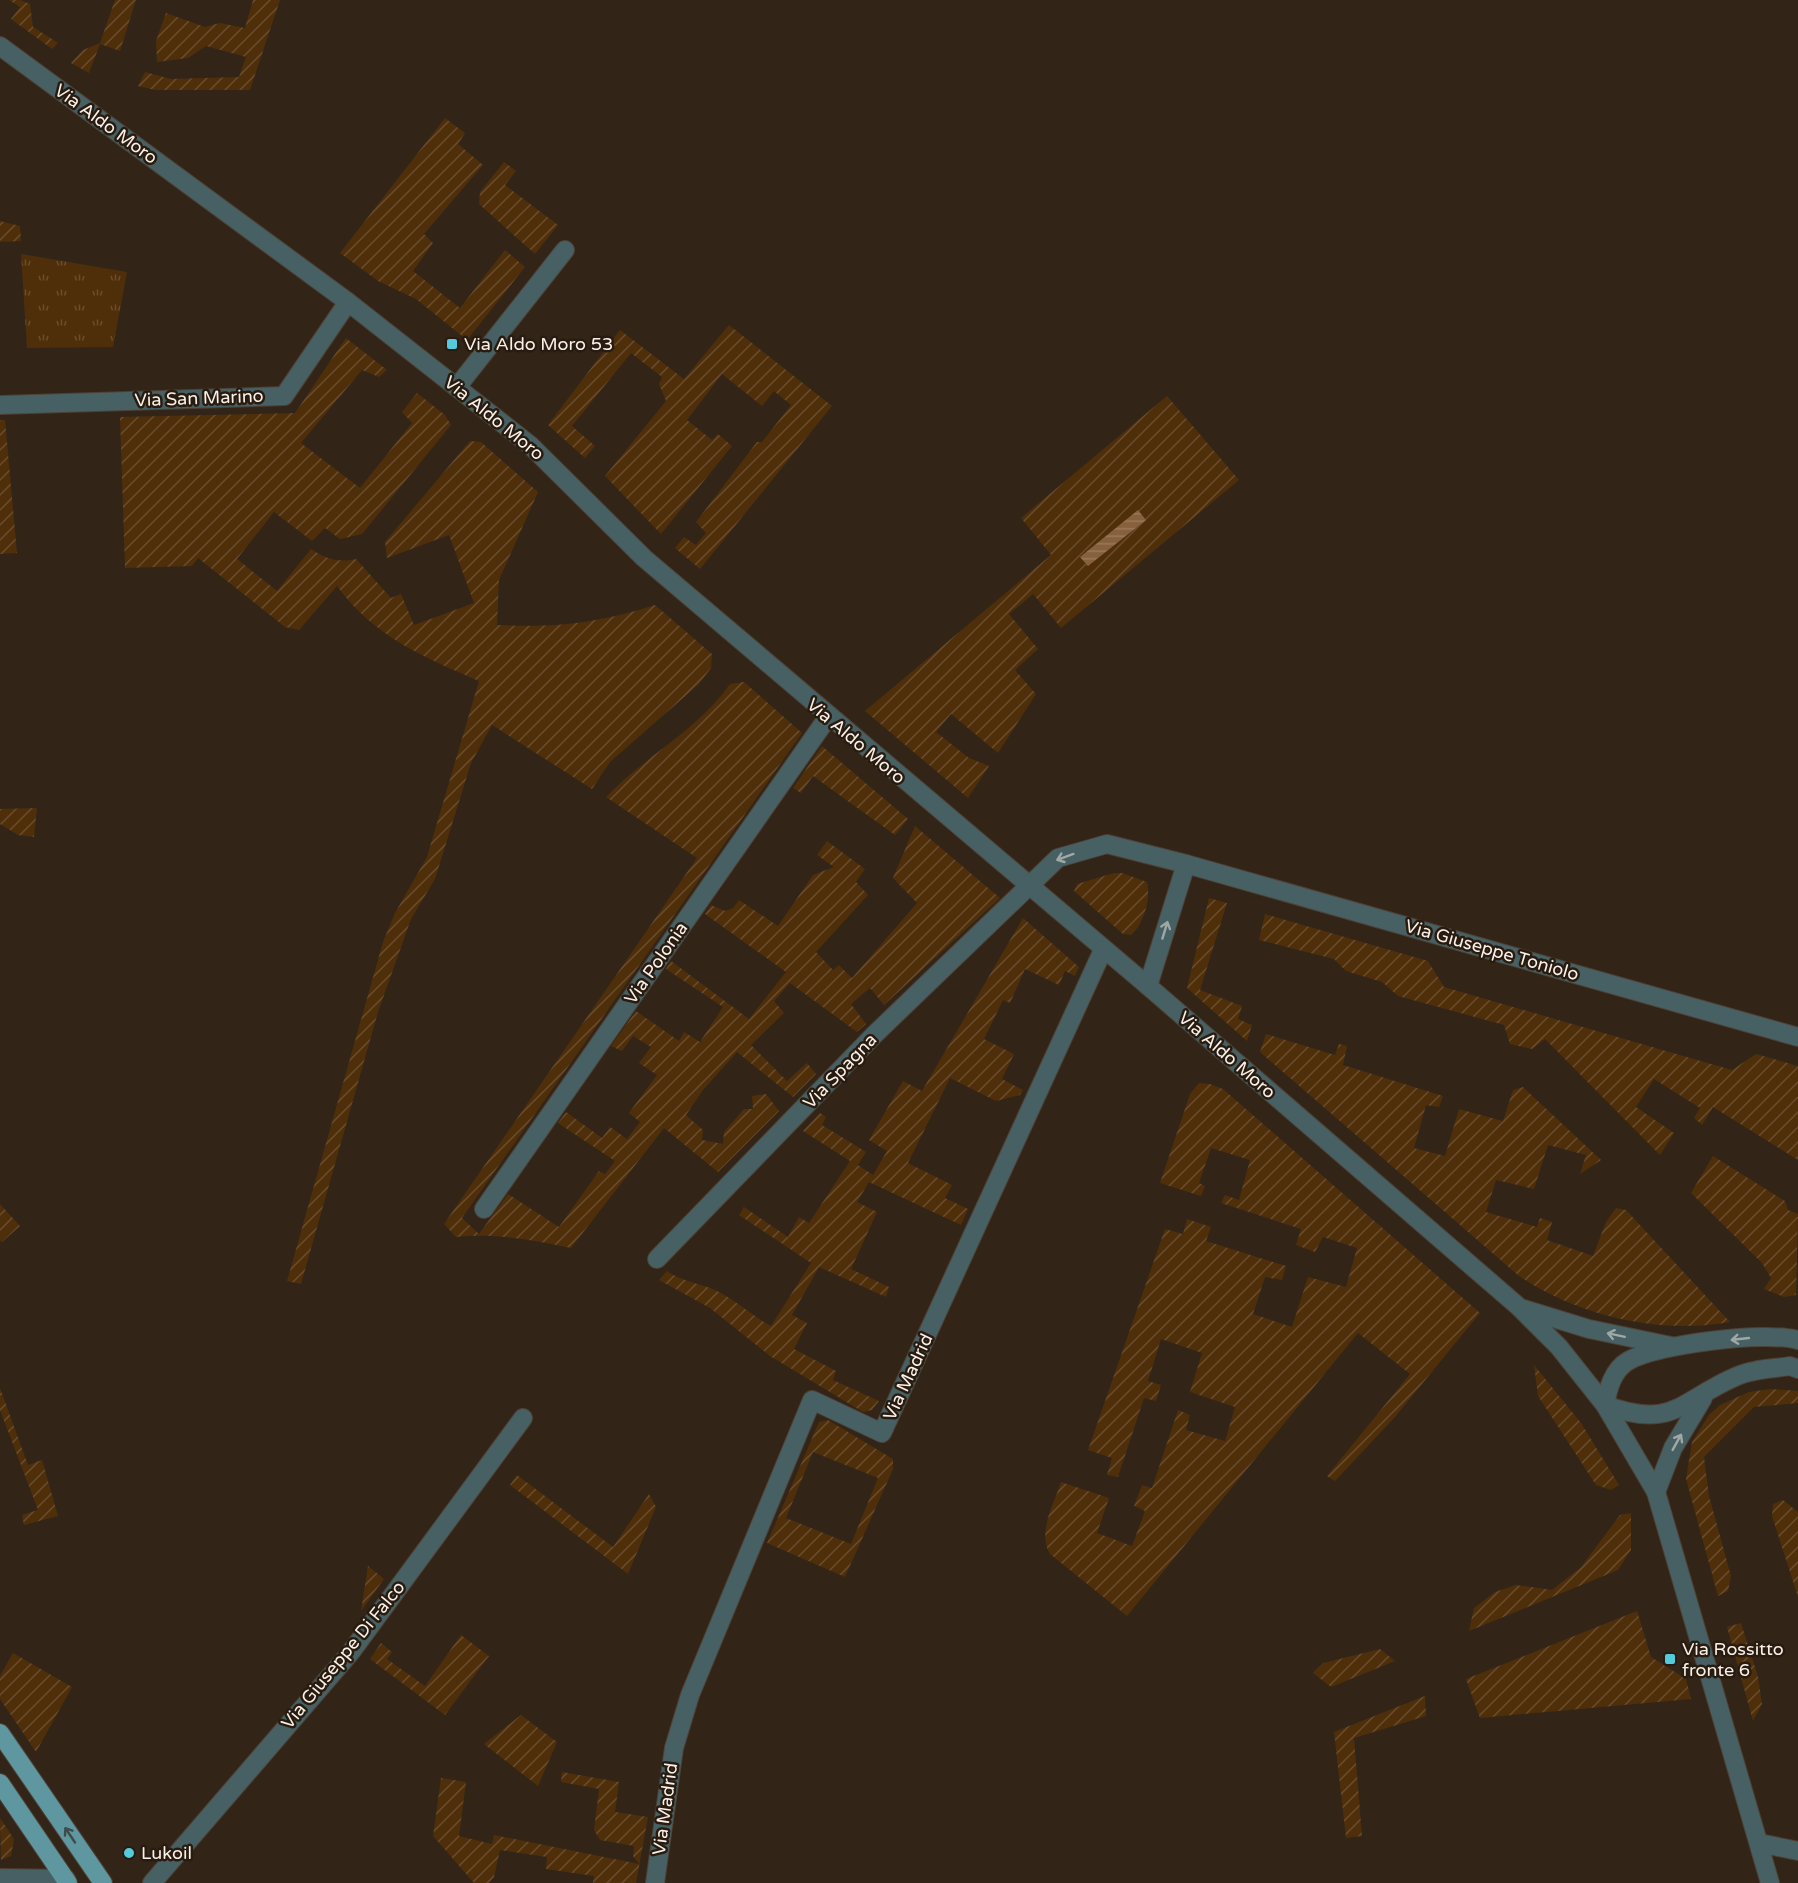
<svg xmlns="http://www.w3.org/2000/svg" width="1798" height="1883" viewBox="0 0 1798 1883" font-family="'Varela Round',sans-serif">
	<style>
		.grass { fill: url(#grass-tufts) }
		.garden { fill: url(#garden-furrows); fill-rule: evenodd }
		.water { fill: url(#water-rules) }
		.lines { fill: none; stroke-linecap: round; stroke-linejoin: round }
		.minor-casing { stroke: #4e4135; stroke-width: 20 }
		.primary-casing { stroke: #4e4135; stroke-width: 20 }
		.minor { stroke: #466064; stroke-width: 18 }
		.primary { stroke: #5f97a0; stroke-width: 18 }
		.oneway { stroke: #a0a8a6 }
		.oneway2 { stroke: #3e4d49 }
		.poi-dot { fill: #54cadd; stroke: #281b0f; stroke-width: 2 }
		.labels { text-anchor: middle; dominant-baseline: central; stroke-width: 5; stroke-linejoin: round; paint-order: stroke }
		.street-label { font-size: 18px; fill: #faf0e8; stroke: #281b0f }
		.poi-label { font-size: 18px; fill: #faf0e8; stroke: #281b0f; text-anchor: start }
	</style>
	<defs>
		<pattern id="grass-tufts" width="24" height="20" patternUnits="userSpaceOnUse" patternTransform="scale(1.5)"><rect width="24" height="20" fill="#4f2e0a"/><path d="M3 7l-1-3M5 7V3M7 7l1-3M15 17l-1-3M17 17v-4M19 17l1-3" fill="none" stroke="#694d2e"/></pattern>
		<pattern id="garden-furrows" width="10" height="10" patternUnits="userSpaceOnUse" patternTransform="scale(1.5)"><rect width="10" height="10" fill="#4f2e0a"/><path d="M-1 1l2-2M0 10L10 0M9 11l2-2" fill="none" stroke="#694d2e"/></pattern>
		<pattern id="water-rules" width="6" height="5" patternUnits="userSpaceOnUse" patternTransform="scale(1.5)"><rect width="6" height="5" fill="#87613e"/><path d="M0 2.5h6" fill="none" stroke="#99785a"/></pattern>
	</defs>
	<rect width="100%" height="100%" fill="#322518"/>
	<polygon class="grass" points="21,254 127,272 113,347 27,348"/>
	<g class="garden">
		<polygon points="9,0 20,0 30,4 33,27 58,43 52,49 11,19 20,7"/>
		<polygon points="115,0 136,0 120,51 100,44 89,73 71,63 83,50 100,43"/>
		<polygon points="253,0 280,0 250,90 155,90 138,86 145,72 171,79 239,77 246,57 206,46 188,58 157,62 156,41 166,13 205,27 220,23 245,28"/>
		<polygon points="445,118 465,133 458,144 483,165 424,234 433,243 413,271 460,308 505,250 525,267 467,340 416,299 378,281 340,253"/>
		<polygon points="504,162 516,171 505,185 558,225 535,254 479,204 480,192"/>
		<polygon points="0,221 20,226 21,241 0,242"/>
		<polygon points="729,325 832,406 700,569 675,548 684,537 696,545 706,533 696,522 757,442 762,442 791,405 774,391 762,406 722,374 687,420 712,440 718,434 732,446 661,534 605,476 666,401 659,384 662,377 631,353 572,426 595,446 585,458 548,425 620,330 684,379"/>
		<path d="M 346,338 L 387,370 L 379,377 L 362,370 L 301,443 L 360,488 L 412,423 L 402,412 L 417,393 L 445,415 L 451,425 L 362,534 L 340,539 L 325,528 L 312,541 L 274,512 L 237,559 L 277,591 L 311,549 C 326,559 338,563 356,559 L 391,598 L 401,594 L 414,625 L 474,603 L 449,535 L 387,558 L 385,542 L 470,441 L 481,442 L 538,492 L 499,580 L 497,625 C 557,628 597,623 655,605 L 712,654 L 711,668 L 699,684 L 610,762 L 592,789 L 492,725 L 471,763 L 435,879 L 411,919 L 378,1012 L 301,1284 L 287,1281 L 383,942 L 395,913 L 427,857 L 479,681 C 425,658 373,636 337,586 L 299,630 L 285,627 L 198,558 L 192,566 L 125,568 L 120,417 L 295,413 Z"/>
		<polygon points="1167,396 1239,480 1061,628 1033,594 1009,614 1038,649 1015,670 1036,694 998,753 951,714 936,732 969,758 989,766 968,798 865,711 1051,555 1021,518"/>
		<polygon points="0,420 5,420 17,553 0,554"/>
		<path d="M 744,682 L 802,733 L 462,1218 L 479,1234 L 508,1194 L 559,1227 L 599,1171 L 605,1174 L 615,1161 L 558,1123 L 566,1112 L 602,1138 L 610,1127 L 627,1139 L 640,1122 L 629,1113 L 657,1075 L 639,1063 L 651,1047 L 633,1036 L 622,1051 L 611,1046 L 636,1011 L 679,1041 L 684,1032 L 700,1042 L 723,1007 L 666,969 L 671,961 L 749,1019 L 786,972 L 705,914 L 711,905 L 725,911 L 733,908 L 739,900 L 778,926 L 813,875 L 834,867 L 817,855 L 827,841 L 865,869 L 856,882 L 868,895 L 816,952 L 833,970 L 839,965 L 852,978 L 917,903 L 893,878 L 915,826 L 1000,898 L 884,1005 L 870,988 L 851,1004 L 866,1024 L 857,1032 L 790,983 L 774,1001 L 784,1013 L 751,1045 L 787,1081 L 807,1063 L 816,1074 L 793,1097 L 737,1052 L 703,1090 L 686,1115 L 703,1130 L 702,1140 L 723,1144 L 724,1132 L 744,1109 L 753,1109 L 752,1096 L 766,1094 L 779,1111 L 718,1172 L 664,1128 L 571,1248 C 532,1240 496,1233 456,1237 L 444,1224 L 697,858 L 606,797 C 645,756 697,731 730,684 Z"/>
		<polygon points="822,746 908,819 895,835 813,776 801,793 793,788"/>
		<polygon points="37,808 34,837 18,835 0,824 0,809"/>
		<path d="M 1114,873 L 1122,873 L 1147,882 C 1151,898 1144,924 1131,935 L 1123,934 L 1074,891 L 1077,884 Z"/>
		<polygon points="1209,898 1227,903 1200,990 1242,1006 1238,1019 1252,1025 1247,1041 1187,988"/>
		<polygon points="1265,914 1428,961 1444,987 1732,1070 1756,1054 1798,1066 1798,1160 1713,1107 1702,1125 1694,1118 1700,1108 1654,1079 1636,1107 1674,1133 1660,1155 1545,1039 1532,1049 1510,1044 1504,1025 1398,996 1382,982 1346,971 1334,959 1259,940"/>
		<path d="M 1023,918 L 1079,967 L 1075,976 L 1065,971 L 1059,985 L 1025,969 L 1010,1003 L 1003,1000 L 984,1039 L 1014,1054 L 1002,1079 L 1023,1090 L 1020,1095 L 996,1101 L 950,1078 L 908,1163 L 952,1185 L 945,1198 L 968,1209 L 961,1225 L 869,1182 L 857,1202 L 877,1212 L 851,1269 L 889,1287 L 886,1297 L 819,1267 L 792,1315 L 807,1323 L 794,1349 L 836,1371 L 833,1380 L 879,1401 L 872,1410 L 863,1412 L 770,1356 L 710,1308 L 659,1280 L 667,1271 C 679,1280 701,1284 715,1290 C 735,1299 752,1316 771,1326 L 811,1263 L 739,1215 L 744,1207 L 788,1237 L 799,1217 L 809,1223 L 850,1161 L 803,1131 L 820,1113 L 826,1117 L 822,1125 L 866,1152 L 858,1165 L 873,1175 L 887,1151 L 869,1140 L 903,1081 L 922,1091 Z"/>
		<path d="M 1266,1034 L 1335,1055 L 1339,1044 L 1347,1046 L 1343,1065 L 1443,1096 L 1439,1107 L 1426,1105 L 1414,1148 L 1445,1156 L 1459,1109 L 1503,1121 L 1513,1090 L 1523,1087 L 1601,1160 L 1580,1174 L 1586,1155 L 1548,1145 L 1534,1189 L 1496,1180 L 1486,1212 L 1537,1227 L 1540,1218 L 1552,1222 L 1547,1240 L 1593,1256 L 1606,1222 L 1616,1208 L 1626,1210 L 1730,1322 C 1660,1335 1578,1316 1519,1276 L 1260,1052 Z"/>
		<path d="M 1199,1083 L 1210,1084 L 1223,1089 L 1480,1313 L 1395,1417 L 1335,1481 L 1327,1476 L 1410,1374 L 1358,1333 L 1127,1616 L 1050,1554 C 1037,1532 1054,1504 1061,1482 L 1109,1498 L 1097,1533 L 1132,1546 L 1145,1511 L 1134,1506 L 1142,1485 L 1152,1488 L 1178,1410 L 1190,1415 L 1186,1430 L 1225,1441 L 1235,1407 L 1190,1392 L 1202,1353 L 1161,1339 L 1148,1381 L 1161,1385 L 1156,1401 L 1144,1398 L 1118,1477 L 1107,1475 L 1112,1458 L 1088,1450 L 1165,1229 L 1183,1234 L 1187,1219 L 1211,1227 L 1206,1241 L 1286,1266 L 1282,1280 L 1265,1277 L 1253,1314 L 1292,1327 L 1308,1277 L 1346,1287 L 1357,1248 L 1323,1237 L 1315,1252 L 1296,1245 L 1301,1229 L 1221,1203 L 1225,1195 L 1239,1200 L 1250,1160 L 1211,1148 L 1199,1183 L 1205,1186 L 1201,1196 L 1160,1183 L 1190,1094 Z"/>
		<polygon points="1713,1156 1785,1201 1788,1210 1798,1214 1796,1295 1784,1297 1764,1289 1771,1278 1762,1263 1691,1193"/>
		<polygon points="0,1204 20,1226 2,1242 0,1240"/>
		<polygon points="1534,1365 1581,1423 1619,1485 1611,1490 1596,1485 1538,1396"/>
		<polygon points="0,1388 28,1465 42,1460 58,1516 24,1525 22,1515 38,1510 0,1410"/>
		<polygon points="1771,1389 1798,1391 1798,1403 1754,1407 1704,1457 1709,1496 1731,1576 1728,1591 1718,1596 1686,1479 1692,1442 1709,1415 1720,1405 1749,1392"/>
		<path d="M 828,1420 L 893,1459 L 893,1469 L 845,1577 L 767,1543 L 819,1422 ZM 813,1452 L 878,1478 L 851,1544 L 786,1518 Z"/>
		<polygon points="517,1475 613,1547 649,1494 656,1507 628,1574 510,1485"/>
		<polygon points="1783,1500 1798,1512 1798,1597 1772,1516 1773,1504"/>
		<polygon points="1631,1513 1631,1550 1618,1570 1469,1631 1474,1608 1495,1592 1516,1585 1552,1590 1581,1567 1620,1515"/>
		<polygon points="368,1566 384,1579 361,1611"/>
		<polygon points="1637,1611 1651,1657 1686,1679 1691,1699 1480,1718 1466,1679"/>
		<polygon points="1741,1623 1758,1677 1762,1704 1753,1721 1727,1627"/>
		<polygon points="461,1635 489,1656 445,1715 370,1659 381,1643 392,1652 387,1659 425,1686"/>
		<polygon points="1380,1649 1395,1661 1331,1687 1313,1673 1323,1663"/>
		<polygon points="13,1653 72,1687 36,1752 0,1699 0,1676"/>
		<polygon points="1425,1696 1426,1716 1354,1738 1362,1836 1346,1838 1334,1732"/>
		<polygon points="521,1715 557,1742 538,1786 484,1744"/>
		<polygon points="562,1772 619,1782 615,1812 648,1817 636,1883 593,1883 594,1876 546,1869 547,1857 500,1850 494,1877 489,1883 474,1883 433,1836 441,1778 466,1782 459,1836 492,1844 494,1835 639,1864 633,1856 634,1846 600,1840 594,1830 599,1789 561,1782"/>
		<polygon points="0,1818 14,1839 11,1856 1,1860"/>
	</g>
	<polygon class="water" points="1138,510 1146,520 1088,566 1080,557"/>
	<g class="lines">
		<defs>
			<g id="minor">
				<polyline points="0,46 348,302 530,445 644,558 1148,986 1519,1307 1559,1347 1605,1405 1656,1492 1770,1883"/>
				<polyline points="457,387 565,250"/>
				<polyline points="0,405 284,396 348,302"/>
				<polyline points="1186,864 1798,1037"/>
				<polyline points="484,1209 828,717"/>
				<polyline points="657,1259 874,1035 1058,858 1107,844 1186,864 1148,986"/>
				<polyline points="1524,1309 1589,1329 1671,1346"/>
				<path d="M 1798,1340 C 1766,1331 1657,1344 1628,1361 C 1613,1370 1608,1388 1605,1405 C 1673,1430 1680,1401 1735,1377 C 1751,1369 1772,1369 1790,1366 L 1798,1369"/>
				<polyline points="1656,1492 1673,1448 1703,1398"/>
				<polyline points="1759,1843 1798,1851"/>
				<polyline points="0,1878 66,1879"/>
				<polyline points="152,1883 351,1652 523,1418"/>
				<polyline points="655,1883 674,1748 690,1695 812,1400 882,1433 1103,950"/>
			</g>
			<g id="primary">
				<polyline points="0,1733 103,1883"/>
				<polyline points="0,1783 68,1883"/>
			</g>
		</defs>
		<use href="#minor" class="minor-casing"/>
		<use href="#primary" class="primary-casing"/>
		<use href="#minor" class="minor"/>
		<use href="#primary" class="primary"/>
	</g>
	<defs><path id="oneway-shaft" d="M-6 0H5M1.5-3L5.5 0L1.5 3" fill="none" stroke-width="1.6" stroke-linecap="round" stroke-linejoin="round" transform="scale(1.5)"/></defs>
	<g class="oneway">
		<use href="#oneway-shaft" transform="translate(1065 857) rotate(160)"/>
		<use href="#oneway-shaft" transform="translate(1165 930) rotate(-73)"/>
		<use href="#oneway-shaft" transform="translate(1616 1335) rotate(-168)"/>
		<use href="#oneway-shaft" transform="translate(1740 1339) rotate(174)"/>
		<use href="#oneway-shaft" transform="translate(1677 1442) rotate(-61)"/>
	</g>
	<use class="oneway2" href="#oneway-shaft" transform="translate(70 1835) rotate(-124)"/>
	<g class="poi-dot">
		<rect x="446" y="338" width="12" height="12" rx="3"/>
		<rect x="1664" y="1653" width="12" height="12" rx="3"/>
		<circle cx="129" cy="1853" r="6"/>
	</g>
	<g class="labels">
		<g class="street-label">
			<text transform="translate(106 124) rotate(36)">Via Aldo Moro</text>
			<text transform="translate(199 398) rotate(-2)">Via San Marino</text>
			<text transform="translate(494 418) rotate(39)">Via Aldo Moro</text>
			<text transform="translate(856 741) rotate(40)">Via Aldo Moro</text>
			<text transform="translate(1492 950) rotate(16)">Via Giuseppe Toniolo</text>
			<text transform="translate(656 963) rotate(-55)">Via Polonia</text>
			<text transform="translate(1227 1055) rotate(41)">Via Aldo Moro</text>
			<text transform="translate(840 1071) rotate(-46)">Via Spagna</text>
			<text transform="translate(908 1377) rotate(-65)">Via Madrid</text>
			<text transform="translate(343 1655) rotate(-51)">Via Giuseppe Di Falco</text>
			<text transform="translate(665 1809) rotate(-82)">Via Madrid</text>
		</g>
		<g class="poi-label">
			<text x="464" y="344">Via Aldo Moro 53</text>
			<text x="1682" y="1649">Via Rossitto<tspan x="1682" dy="21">fronte 6</tspan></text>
			<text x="141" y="1853">Lukoil</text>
		</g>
	</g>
</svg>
